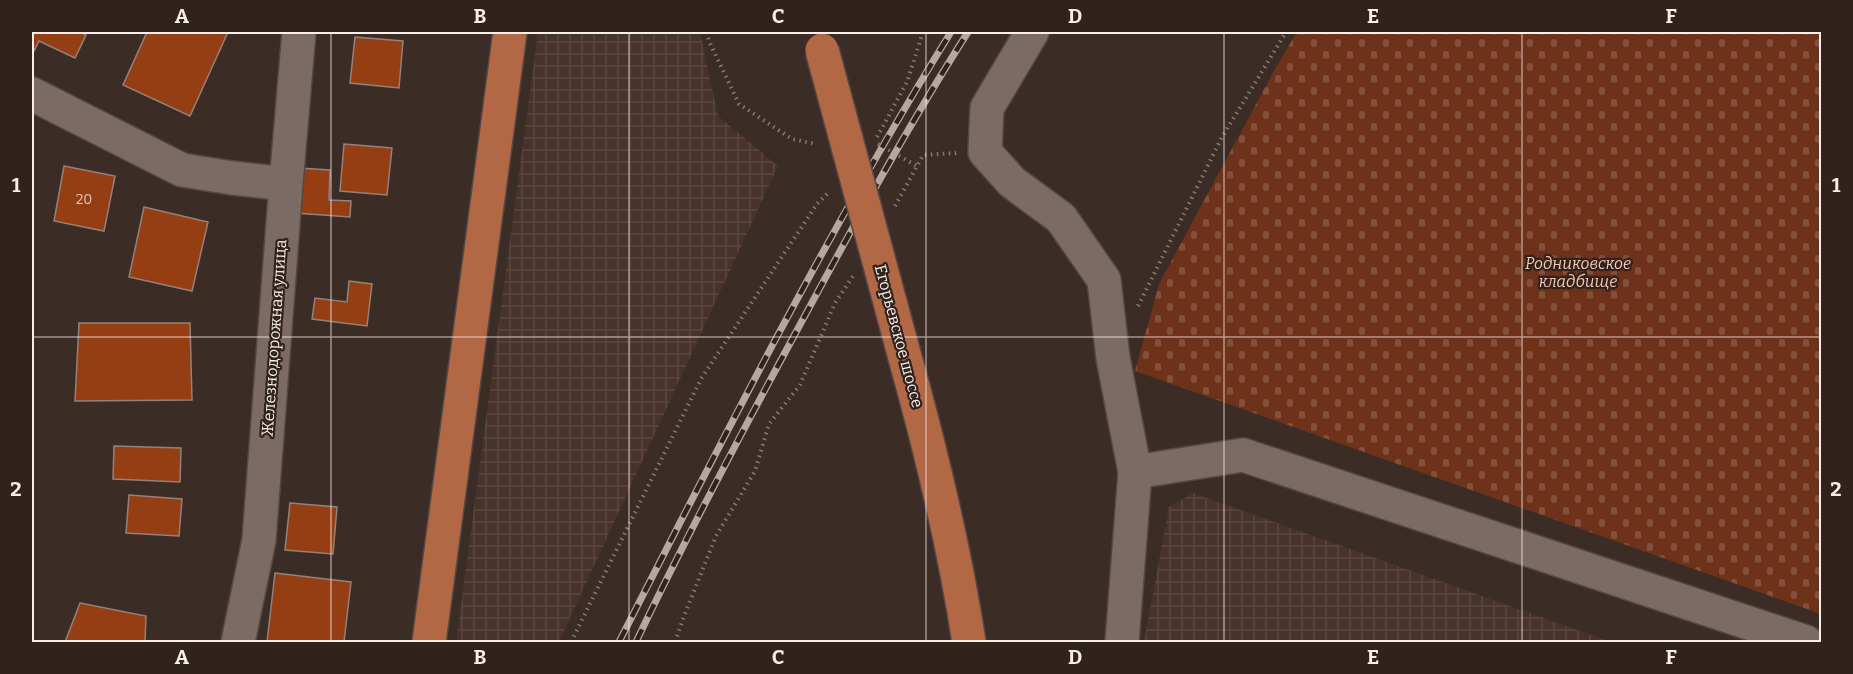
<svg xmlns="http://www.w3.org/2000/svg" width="1853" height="674" viewBox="0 0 1853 674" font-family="Bitter,serif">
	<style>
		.industrial { fill: url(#industrial-grid) }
		.cemetery { fill: url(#cemetery-stones) }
		.building { fill: #963e13; stroke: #94827a; stroke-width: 1.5 }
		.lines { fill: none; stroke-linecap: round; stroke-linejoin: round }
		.minor-casing { stroke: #554843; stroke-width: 36 }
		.major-casing { stroke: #554843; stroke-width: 36 }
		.path { stroke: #877a75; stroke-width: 4; stroke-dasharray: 1.5 4.5; stroke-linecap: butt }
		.minor { stroke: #7c6b64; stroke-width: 33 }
		.major { stroke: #b26745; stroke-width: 33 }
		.rail-casing { stroke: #b4a8a3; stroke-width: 7 }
		.rail { stroke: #30221c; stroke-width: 4.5; stroke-dasharray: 14; stroke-linecap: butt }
		.major-bridge-casing { stroke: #554843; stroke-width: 36; stroke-linecap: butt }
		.major-bridge { stroke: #b26745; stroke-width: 33 }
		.grid { fill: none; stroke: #f8eeea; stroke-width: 1.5; stroke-opacity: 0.55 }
		.labels { text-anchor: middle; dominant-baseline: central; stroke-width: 4.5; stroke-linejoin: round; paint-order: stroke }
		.number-label { font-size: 14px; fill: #e0c2b4 }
		.park-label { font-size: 16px; font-style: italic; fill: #f8c6b2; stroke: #30221c }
		.street-label { font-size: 16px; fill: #f8eeea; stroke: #30221c }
		.neatline { fill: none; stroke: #f8eeea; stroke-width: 2 }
		.grid-label { font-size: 20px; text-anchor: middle; font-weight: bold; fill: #f8eeea }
	</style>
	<defs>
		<pattern id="industrial-grid" width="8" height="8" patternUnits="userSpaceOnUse" patternTransform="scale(1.5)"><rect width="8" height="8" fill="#48332a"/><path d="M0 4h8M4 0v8" fill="none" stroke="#5a473f"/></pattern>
		<pattern id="cemetery-stones" width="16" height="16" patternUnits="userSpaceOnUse" patternTransform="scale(1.5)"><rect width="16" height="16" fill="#6d3219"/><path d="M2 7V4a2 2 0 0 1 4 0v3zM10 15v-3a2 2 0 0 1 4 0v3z" fill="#83503b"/></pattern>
	</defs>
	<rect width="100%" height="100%" fill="#3b2c26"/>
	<g class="industrial">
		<polygon points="538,32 700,32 718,116 778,166 559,642 456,642"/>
		<polygon points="1193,493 1611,642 1144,642 1169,507"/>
	</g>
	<polygon class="cemetery" points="1297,32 1821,32 1821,614 1135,371 1159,284 1275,69"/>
	<g class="building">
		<polygon points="32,32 80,32 86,35 75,58 39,41 32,55"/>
		<polygon points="147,32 228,32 190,116 123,85"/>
		<polygon points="355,37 403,41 399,88 350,83"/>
		<polygon points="344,144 392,148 387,195 340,191"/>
		<polygon points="64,166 115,176 104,231 54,221"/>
		<polygon points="299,168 330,170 329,200 351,201 350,217 295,213"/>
		<polygon points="144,207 208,222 192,291 129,277"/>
		<polygon points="349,281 372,284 367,326 312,319 315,298 347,302"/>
		<polygon points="79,323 190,323 192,400 75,401"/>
		<polygon points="114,446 181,448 180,482 113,479"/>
		<polygon points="129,495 182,499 179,536 126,533"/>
		<polygon points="290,503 337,507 333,554 285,550"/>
		<polygon points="275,573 351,582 344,642 267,642"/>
		<polygon points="80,603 146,616 145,642 65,642"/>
	</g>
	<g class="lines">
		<defs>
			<g id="minor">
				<polyline points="1032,32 987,108 985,152 1012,182 1061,218 1104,280 1113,358 1135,472 1122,642"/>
				<polyline points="32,94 182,170 232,178 286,184"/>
				<polyline points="1135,472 1243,455 1806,642"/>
				<polyline points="238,642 259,540 286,184 299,32"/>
			</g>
			<g id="major">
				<path d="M 904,354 C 931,450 954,545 969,642"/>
				<polyline points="429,642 510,32"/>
			</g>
		</defs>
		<use href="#minor" class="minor-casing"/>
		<use href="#major" class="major-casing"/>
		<g class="path">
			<polyline points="707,32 709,41 739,104 792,139 816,144"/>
			<polyline points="877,137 907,82 923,32"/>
			<polyline points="878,144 917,166"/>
			<polyline points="895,206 923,155 957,153"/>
			<polyline points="1138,306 1222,137 1286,32"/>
			<polyline points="571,642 701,379 817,204 829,192"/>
			<polyline points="675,642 686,611 716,536 755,471 769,424 800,385 835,303 853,276"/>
		</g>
		<use href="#minor" class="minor"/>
		<use href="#major" class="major"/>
		<defs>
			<g id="rail">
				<path d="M 619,642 C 724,436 829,229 951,32"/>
				<path d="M 636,642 C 683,543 735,445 788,347 C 845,241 903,134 968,32"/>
			</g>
		</defs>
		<use href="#rail" class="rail-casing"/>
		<use href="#rail" class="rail"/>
		<defs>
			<polyline id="major-bridge" points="822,50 904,354"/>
		</defs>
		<use href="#major-bridge" class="major-bridge-casing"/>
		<use href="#major-bridge" class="major-bridge"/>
	</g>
	<path class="grid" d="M 331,32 L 331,642M 629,32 L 629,642M 926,32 L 926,642M 1224,32 L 1224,642M 1522,32 L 1522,642M 32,337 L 1822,337"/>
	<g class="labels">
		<g class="number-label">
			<text x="84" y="199">20</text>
		</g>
		<g class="park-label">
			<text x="1578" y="263">Родниковское<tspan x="1578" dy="18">кладбище</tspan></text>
		</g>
		<g class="street-label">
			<text transform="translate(899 336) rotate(75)">Егорьевское шоссе</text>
			<text transform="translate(274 338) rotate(-86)">Железнодорожная улица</text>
		</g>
	</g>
	<rect width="1853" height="674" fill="none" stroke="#30221c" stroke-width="66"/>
	<rect x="33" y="33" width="1787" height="608" class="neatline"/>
	<g class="grid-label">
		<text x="182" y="23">A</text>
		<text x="480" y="23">B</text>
		<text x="778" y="23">C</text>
		<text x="1075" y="23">D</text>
		<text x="1373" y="23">E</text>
		<text x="1671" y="23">F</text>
		<text x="16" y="192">1</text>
		<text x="1836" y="192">1</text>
		<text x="16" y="496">2</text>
		<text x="1836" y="496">2</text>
		<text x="182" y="664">A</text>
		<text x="480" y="664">B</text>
		<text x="778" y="664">C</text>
		<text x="1075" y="664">D</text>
		<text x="1373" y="664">E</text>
		<text x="1671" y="664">F</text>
	</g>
</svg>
